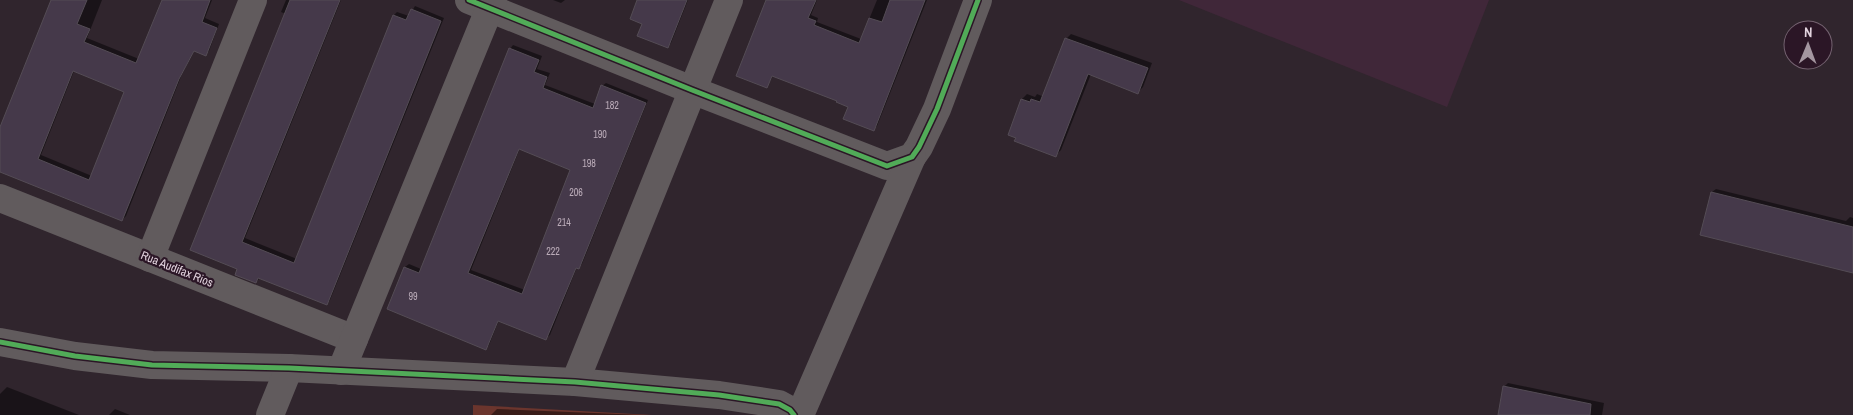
<svg xmlns="http://www.w3.org/2000/svg" width="1853" height="415" viewBox="0 0 1853 415" font-family="'Archivo Narrow',sans-serif">
	<style>
		.built { fill: #402739 }
		.green { fill: #6b352d }
		.shadow { fill: #0007; fill-rule: evenodd }
		.building { fill: #45394a; stroke: #544c55; fill-rule: evenodd }
		.lines { fill: none; stroke-linecap: round; stroke-linejoin: round }
		.minor { stroke: #615b5d; stroke-width: 28 }
		.cycleway-casing { stroke: #2b1626; stroke-width: 8 }
		.cycleway { stroke: #51ab58; stroke-width: 5 }
		.labels { text-anchor: middle; dominant-baseline: central; stroke-width: 4.5; stroke-linejoin: round; paint-order: stroke }
		.number-label { font-size: 10px; fill: #bbacb9 }
		.street-label { font-size: 12px; fill: #e2d3de; stroke: #2b1626 }
	</style>
	<rect width="100%" height="100%" fill="#30252d"/>
	<polygon class="built" points="1179,0 1489,0 1447,107"/>
	<polygon class="green" points="473,405 652,415 473,415"/>
	<g class="shadow">
		<path d="M 53,0 L 102,0 L 87,38 L 139,59 L 162,0 L 212,0 L 205,18 L 219,24 L 209,51 L 205,54 L 195,50 L 182,74 L 126,216 L 122,220 L 0,171 L 0,130 ZM 74,71 L 126,92 L 92,176 L 41,155 Z"/>
		<polygon points="286,0 341,0 245,238 297,259 394,15 397,12 409,16 415,6 444,18 330,300 327,304 260,278 256,282 239,268 191,249 286,14 281,12"/>
		<polygon points="553,0 565,0 561,3"/>
		<polygon points="639,0 688,0 671,43 668,47 644,23"/>
		<polygon points="768,0 817,0 811,15 818,18 817,22 861,39 877,0 927,0 877,126 873,130 850,106 838,100 773,76 767,86"/>
		<polygon points="1071,34 1152,63 1143,87 1138,92 1091,74 1061,150 1056,155 1010,134 1022,99 1027,94 1035,97 1037,94 1044,97 1066,39"/>
		<path d="M 513,45 L 542,56 L 537,69 L 550,73 L 545,85 L 595,104 L 602,86 L 606,83 L 648,100 L 582,264 L 579,268 L 577,267 L 550,335 L 546,338 L 499,320 L 489,345 L 486,348 L 388,309 L 405,267 L 409,264 L 421,269 L 510,49 ZM 520,148 L 571,169 L 525,290 L 471,270 Z"/>
		<polygon points="1716,189 1846,221 1850,217 1853,218 1853,272 1702,234 1712,192"/>
		<polygon points="1508,383 1604,403 1602,415 1499,415 1505,386"/>
		<polygon points="7,387 79,415 0,415 0,394"/>
		<polygon points="115,409 130,415 109,415"/>
		<polygon points="497,409 643,415 491,415"/>
	</g>
	<g class="building">
		<path d="M 51,0 L 87,0 L 77,24 L 90,29 L 84,42 L 136,63 L 162,0 L 210,0 L 202,22 L 217,28 L 206,56 L 194,51 L 179,79 L 122,221 L 0,172 L 0,127 ZM 73,71 L 124,92 L 89,180 L 38,159 Z"/>
		<polygon points="290,0 340,0 242,242 294,263 393,15 406,20 411,9 441,21 327,305 258,278 256,283 235,275 237,269 190,250"/>
		<polygon points="637,0 687,0 668,48 637,36 642,24 630,19"/>
		<polygon points="766,0 816,0 808,18 816,21 814,25 859,43 869,18 882,22 890,0 925,0 874,131 843,119 848,107 836,102 837,101 772,76 767,88 736,76"/>
		<polygon points="1065,38 1148,68 1138,94 1088,74 1056,157 1014,141 1016,138 1008,135 1021,99 1030,102 1031,99 1040,102"/>
		<path d="M 509,48 L 539,60 L 534,72 L 547,77 L 543,88 L 593,108 L 601,85 L 646,103 L 579,269 L 576,268 L 546,340 L 498,321 L 486,350 L 387,309 L 404,267 L 419,273 ZM 519,149 L 570,170 L 522,294 L 468,273 Z"/>
		<polygon points="1711,192 1853,227 1853,273 1700,235"/>
		<polygon points="1503,386 1591,404 1590,415 1498,415"/>
	</g>
	<g class="lines">
		<g class="minor">
			<polyline points="469,0 692,90 887,166 912,157 919,147 937,109 978,0"/>
			<polyline points="0,198 354,339"/>
			<polyline points="150,258 253,0"/>
			<polyline points="0,342 75,356 152,365 289,368 575,382 719,395 779,404 790,410 794,415"/>
			<polyline points="341,371 493,0"/>
			<polyline points="575,382 729,0"/>
			<polyline points="270,415 289,368"/>
			<polyline points="800,415 912,157"/>
		</g>
		<defs>
			<g id="cycleway">
				<polyline points="469,0 692,90 887,166 912,157 919,147 937,109 978,0"/>
				<polyline points="0,342 75,356 152,365 289,368 575,382 719,395 779,404 790,410 794,415"/>
			</g>
		</defs>
		<use href="#cycleway" class="cycleway-casing"/>
		<use href="#cycleway" class="cycleway"/>
	</g>
	<g class="labels">
		<g class="number-label">
			<text x="612" y="105">182</text>
			<text x="600" y="134">190</text>
			<text x="589" y="163">198</text>
			<text x="576" y="192">206</text>
			<text x="564" y="222">214</text>
			<text x="553" y="251">222</text>
			<text x="413" y="296">99</text>
		</g>
		<g class="street-label">
			<text transform="translate(177 269) rotate(22)">Rua Audifax Rios</text>
		</g>
	</g>
	<g transform="translate(1808 45) rotate(1)"><circle r="24" fill="#2b1626" stroke="#746270"/>
	<path d="M0-4L9 19L0 12L-9 19Z" fill="#a496a0"/>
	<text y="-8" font-size="14" font-weight="bold" text-anchor="middle" fill="#e2d3de">N</text>
	</g>
</svg>
